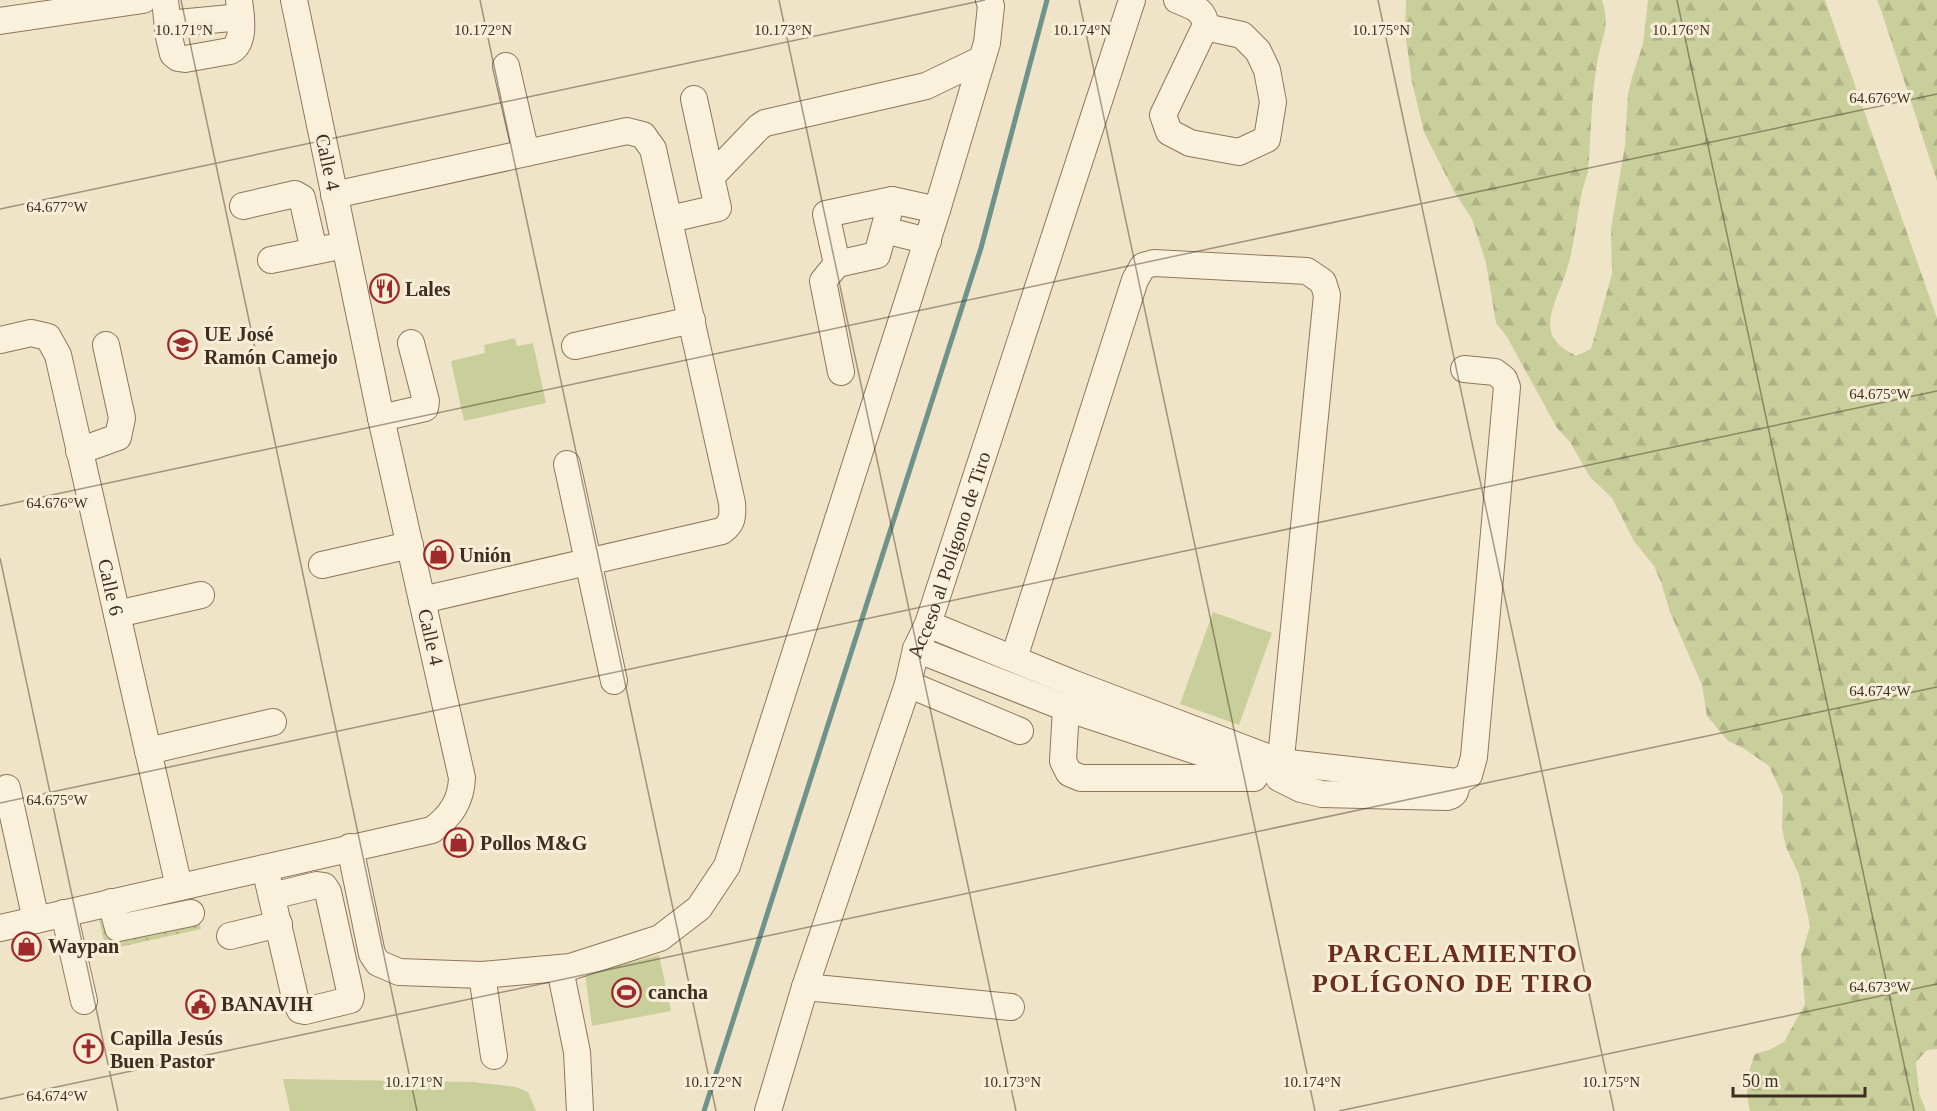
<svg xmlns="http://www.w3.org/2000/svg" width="1937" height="1111" viewBox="0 0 1937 1111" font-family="'Times New Roman',serif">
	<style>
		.grass { fill: url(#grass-dots) }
		.forest { fill: url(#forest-firs) }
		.garden { fill: #c9cf9b }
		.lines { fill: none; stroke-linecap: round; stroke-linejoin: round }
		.stream { stroke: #6f938a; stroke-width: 5 }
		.minor-casing { stroke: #8d765c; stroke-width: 28 }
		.minor { stroke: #faf1dc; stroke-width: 26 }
		.ticks { fill: none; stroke: #3d2e20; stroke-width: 1.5; stroke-opacity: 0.45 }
		.labels { text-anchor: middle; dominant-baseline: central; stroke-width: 6; stroke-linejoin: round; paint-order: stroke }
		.street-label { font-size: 20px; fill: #3d2e20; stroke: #f7eed8 }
		.poi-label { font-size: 20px; font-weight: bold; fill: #3d2e20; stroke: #f7eed8; text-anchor: start }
		.district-label { font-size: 26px; font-weight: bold; letter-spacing: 1.5px; fill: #6b2e1e; stroke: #f7eed8 }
		.ticks-label { font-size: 15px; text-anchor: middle; fill: #3d2e20; stroke: #f7eed8; stroke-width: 6; stroke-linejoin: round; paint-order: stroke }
	</style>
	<defs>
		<pattern id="grass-dots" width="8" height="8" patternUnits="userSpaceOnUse" patternTransform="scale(1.5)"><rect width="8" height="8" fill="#c9cf9b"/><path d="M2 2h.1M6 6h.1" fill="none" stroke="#aeb285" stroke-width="1.8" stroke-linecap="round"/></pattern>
		<pattern id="forest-firs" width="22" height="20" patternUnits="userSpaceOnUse" patternTransform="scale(1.5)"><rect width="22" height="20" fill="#c9cf9b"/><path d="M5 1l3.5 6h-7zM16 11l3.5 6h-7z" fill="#aeb285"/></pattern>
	</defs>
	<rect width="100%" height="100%" fill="#f0e4c8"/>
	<polygon class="grass" points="192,890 201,929 106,950 97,911"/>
	<g class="forest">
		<path d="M 1406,0 L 1602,0 C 1611,29 1601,37 1597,64 C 1591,99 1591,136 1588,172 C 1576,204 1577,240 1566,272 C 1561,290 1545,316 1552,335 C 1556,345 1568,351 1576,356 L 1591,349 L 1612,274 L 1611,229 L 1625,145 L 1628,94 L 1632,77 L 1643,44 L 1648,0 L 1825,0 L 1937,318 L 1937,1049 L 1927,1050 L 1916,1062 L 1919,1093 L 1926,1111 L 1750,1111 C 1745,1088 1746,1077 1755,1054 L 1769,1050 L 1784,1042 L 1805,1004 L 1801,956 L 1810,926 L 1799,875 L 1786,847 L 1782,828 L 1783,796 L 1769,766 L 1743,748 L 1728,741 L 1707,716 L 1702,685 L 1670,612 L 1661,582 L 1654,566 L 1634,541 L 1612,498 L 1590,477 L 1570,442 L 1557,428 L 1507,337 L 1496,323 L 1486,263 L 1472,219 L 1455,193 L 1424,132 L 1412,82 L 1405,32 Z"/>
		<polygon points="1877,0 1937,0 1937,181 1883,16"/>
	</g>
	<g class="garden">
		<polygon points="515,338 517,346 533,343 546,403 464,421 451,361 485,353 484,345"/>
		<polygon points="1213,612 1272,633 1239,725 1180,704"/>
		<polygon points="659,955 671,1011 592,1026 585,974"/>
		<polygon points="283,1079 473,1082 516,1087 528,1092 536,1111 290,1111"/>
	</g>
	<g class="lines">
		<polyline class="stream" points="704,1111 981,248 1047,0"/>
		<defs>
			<g id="minor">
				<path d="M 165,0 L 169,37 L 173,54 L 178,58 L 185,59 L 230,51 C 246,43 241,16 239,0"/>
				<path d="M 1177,0 C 1191,6 1206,9 1205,27 L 1163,115 L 1169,132 L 1190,143 L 1239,152 L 1267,139 L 1273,102 L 1267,70 L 1258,51 L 1242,35 L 1205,27"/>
				<polyline points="0,21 143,0"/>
				<polyline points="168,24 241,17"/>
				<polyline points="506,66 526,153"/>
				<polyline points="694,99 711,177"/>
				<path d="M 334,195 L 627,131 L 643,135 L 653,149 L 732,503 C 733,516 733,523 722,531 L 422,600"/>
				<polyline points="243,206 295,194 302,198 314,251"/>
				<polyline points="670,219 718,208 711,177 759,127 765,123 926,86 982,59"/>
				<polyline points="884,230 928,241"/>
				<polyline points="271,260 330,248"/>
				<polyline points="837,264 877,255 892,200"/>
				<path id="s1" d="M 0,340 L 31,333 L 48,337 L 58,355 L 179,887"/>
				<polyline points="575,346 692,320"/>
				<polyline points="841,372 823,281 837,264 826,214 892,200 937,210"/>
				<polyline points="381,418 425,408 426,401 411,343"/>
				<polyline points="79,451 118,437 122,418 106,345"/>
				<polyline points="567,464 614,681"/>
				<polyline points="322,565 410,545"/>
				<polyline points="117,614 201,595"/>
				<polyline points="928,624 1072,683 1280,762 1457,782 1469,775 1474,757 1507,387 1504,379 1495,372 1464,369"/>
				<polyline points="916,649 1066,708 1260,772"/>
				<path d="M 1014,658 L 1135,280 L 1143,266 L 1154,263 L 1307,271 L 1323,282 L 1327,295 L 1279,778 L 1301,789 L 1322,794 L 1447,797 C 1456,795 1456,790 1457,782"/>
				<polyline points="908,684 1020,731"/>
				<polyline points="1066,708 1063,761 1069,773 1081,778 1254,778"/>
				<polyline points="148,751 273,722"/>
				<polyline points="7,788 36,920"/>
				<polyline points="350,847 372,954 378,963 399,972 482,975 570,967 660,938 699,908 727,866 937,210 987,43 991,6 989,0"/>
				<polyline points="265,868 296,1002 300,1010 305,1011 350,1000 351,996 328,892 324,886 317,885 272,896"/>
				<polyline points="111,902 118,928 191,913"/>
				<polyline points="64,913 84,1001"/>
				<path d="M 0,928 L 432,830 C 451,816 461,801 462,778 L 381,418 L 294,0"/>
				<polyline points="230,936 279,924"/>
				<polyline points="560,969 577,1052 580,1111"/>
				<polyline points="482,975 494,1056"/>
				<polyline points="805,987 1011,1007"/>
				<path id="s2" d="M 768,1111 L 805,987 L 908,684 L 916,649 L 928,624 L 1132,0"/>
			</g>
		</defs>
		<use href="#minor" class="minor-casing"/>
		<use href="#minor" class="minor"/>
	</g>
	<path class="ticks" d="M 181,0 L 417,1111M 480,0 L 716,1111M 779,0 L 1016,1111M 1079,0 L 1315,1111M 1378,0 L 1614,1111M 1677,0 L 1914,1111M 0,209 L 985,0M 0,506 L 1937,94M 0,558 L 118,1111M 0,803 L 1937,391M 0,1099 L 1937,687M 1339,1111 L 1937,984"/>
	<defs>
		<symbol id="restaurant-ring" viewBox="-11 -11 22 22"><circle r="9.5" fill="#f7eed8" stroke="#9e2a2b" stroke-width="1.5"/><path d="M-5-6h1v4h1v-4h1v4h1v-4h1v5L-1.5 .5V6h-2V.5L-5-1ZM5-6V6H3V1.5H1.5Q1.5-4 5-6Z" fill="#9e2a2b"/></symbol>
		<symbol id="school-ring" viewBox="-11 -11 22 22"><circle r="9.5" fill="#f7eed8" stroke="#9e2a2b" stroke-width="1.5"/><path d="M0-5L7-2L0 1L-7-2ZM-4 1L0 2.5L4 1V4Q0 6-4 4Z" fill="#9e2a2b"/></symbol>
		<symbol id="shop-ring" viewBox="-11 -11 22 22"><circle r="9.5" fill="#f7eed8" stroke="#9e2a2b" stroke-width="1.5"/><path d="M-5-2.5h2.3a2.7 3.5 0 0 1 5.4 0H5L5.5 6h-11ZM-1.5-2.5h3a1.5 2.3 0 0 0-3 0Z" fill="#9e2a2b"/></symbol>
		<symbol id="stadium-ring" viewBox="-11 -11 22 22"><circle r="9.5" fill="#f7eed8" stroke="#9e2a2b" stroke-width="1.5"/><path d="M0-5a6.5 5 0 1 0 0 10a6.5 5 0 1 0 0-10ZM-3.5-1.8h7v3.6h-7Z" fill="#9e2a2b"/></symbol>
		<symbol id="civic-ring" viewBox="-11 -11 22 22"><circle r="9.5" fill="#f7eed8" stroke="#9e2a2b" stroke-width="1.5"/><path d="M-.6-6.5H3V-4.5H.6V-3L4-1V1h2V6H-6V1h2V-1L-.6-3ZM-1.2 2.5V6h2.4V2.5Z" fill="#9e2a2b"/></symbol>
		<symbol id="church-ring" viewBox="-11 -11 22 22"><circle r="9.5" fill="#f7eed8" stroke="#9e2a2b" stroke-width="1.5"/><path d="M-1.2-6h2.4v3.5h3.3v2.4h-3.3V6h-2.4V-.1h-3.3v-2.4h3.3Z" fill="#9e2a2b"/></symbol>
	</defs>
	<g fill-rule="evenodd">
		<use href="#restaurant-ring" x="368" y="272" width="33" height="33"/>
		<use href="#school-ring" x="166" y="328" width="33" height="33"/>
		<use href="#shop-ring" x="422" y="538" width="33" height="33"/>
		<use href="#shop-ring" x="442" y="826" width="33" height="33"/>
		<use href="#shop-ring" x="10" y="930" width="33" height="33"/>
		<use href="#stadium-ring" x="610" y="976" width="33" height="33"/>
		<use href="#civic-ring" x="184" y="988" width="33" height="33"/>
		<use href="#church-ring" x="72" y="1032" width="33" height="33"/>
	</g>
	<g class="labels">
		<g class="street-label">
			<text transform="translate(328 162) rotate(78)">Calle 4</text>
			<text stroke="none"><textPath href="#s2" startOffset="585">Acceso al Polígono de Tiro</textPath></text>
			<text stroke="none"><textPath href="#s1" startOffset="308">Calle 6</textPath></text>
			<text transform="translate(431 637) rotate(77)">Calle 4</text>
		</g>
		<g class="poi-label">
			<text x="405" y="289">Lales</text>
			<text x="204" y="334">UE José<tspan x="204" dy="23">Ramón Camejo</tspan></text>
			<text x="459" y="555">Unión</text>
			<text x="480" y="843">Pollos M&amp;G</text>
			<text x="48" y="946">Waypan</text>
			<text x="648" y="992">cancha</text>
			<text x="221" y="1004">BANAVIH</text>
			<text x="110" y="1038">Capilla Jesús<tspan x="110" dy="23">Buen Pastor</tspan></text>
		</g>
		<g class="district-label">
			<text x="1453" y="953">PARCELAMIENTO<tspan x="1453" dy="30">POLÍGONO DE TIRO</tspan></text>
		</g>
	</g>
	<g class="ticks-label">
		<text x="184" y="35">10.171°N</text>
		<text x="483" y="35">10.172°N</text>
		<text x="783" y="35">10.173°N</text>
		<text x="1082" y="35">10.174°N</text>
		<text x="1381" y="35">10.175°N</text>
		<text x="1681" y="35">10.176°N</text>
		<text x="1880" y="103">64.676°W</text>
		<text x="57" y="212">64.677°W</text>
		<text x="1880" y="399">64.675°W</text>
		<text x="57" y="508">64.676°W</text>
		<text x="1880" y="696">64.674°W</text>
		<text x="57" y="805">64.675°W</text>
		<text x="1880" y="992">64.673°W</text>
		<text x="414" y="1087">10.171°N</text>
		<text x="713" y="1087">10.172°N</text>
		<text x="1012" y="1087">10.173°N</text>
		<text x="1312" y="1087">10.174°N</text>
		<text x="1611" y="1087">10.175°N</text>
		<text x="57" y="1101">64.674°W</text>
	</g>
	<path d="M1733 1087v9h132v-9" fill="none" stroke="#3d2e20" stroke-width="3"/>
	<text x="1742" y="1087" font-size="18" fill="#3d2e20" stroke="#f7eed8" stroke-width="4.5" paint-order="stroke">50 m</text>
</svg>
